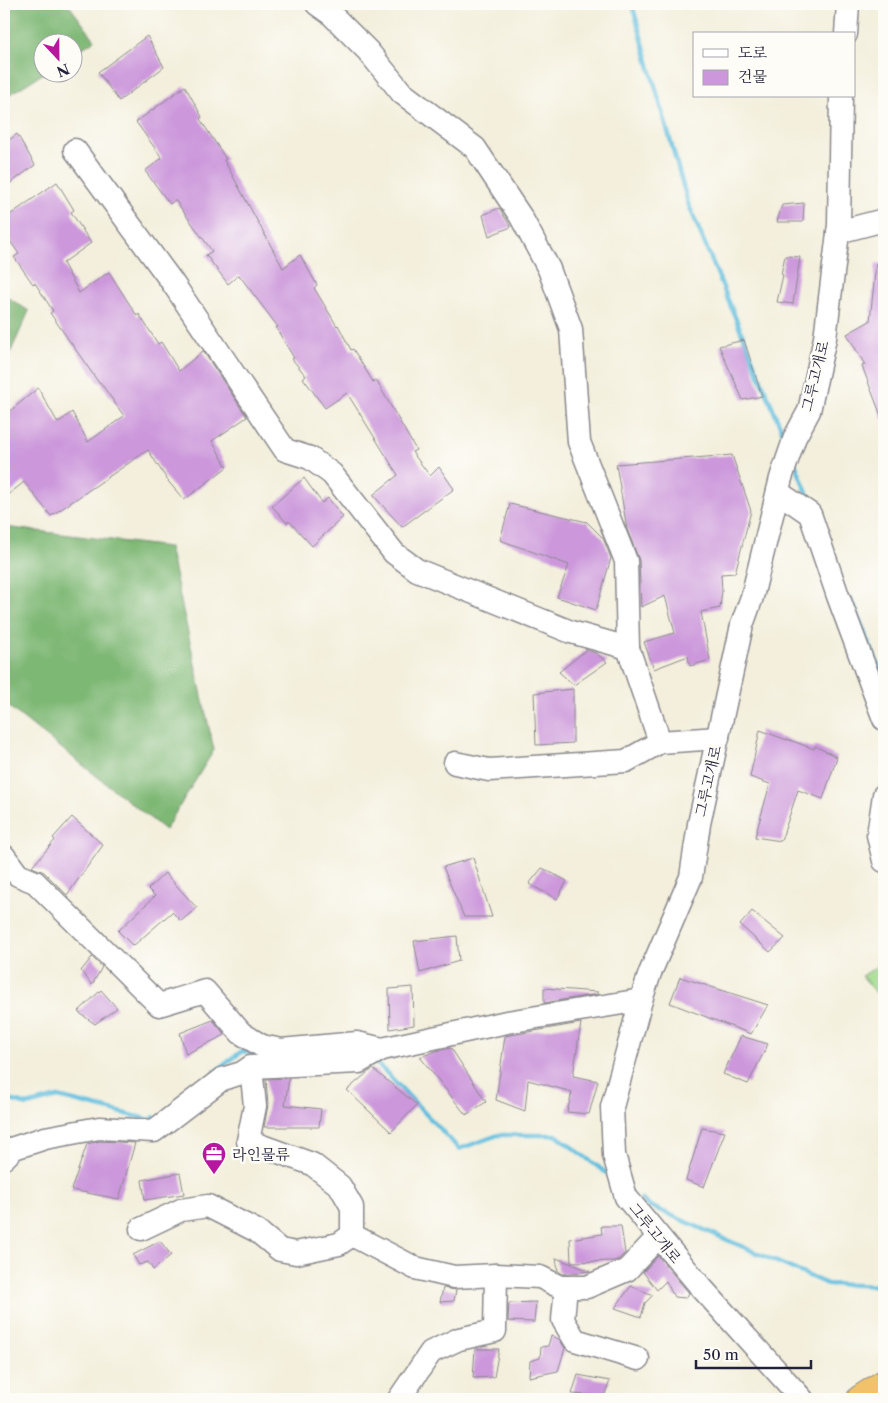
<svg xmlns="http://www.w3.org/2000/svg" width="888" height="1403" viewBox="0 0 888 1403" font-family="'Libre Caslon Text','Noto Serif KR',serif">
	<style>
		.green { fill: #9ed789; stroke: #607c62 }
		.forest { fill: #7eb875; stroke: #506d58 }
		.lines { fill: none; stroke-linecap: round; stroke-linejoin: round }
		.stream { stroke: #60bede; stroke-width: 4.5 }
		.building { fill: #cc98db }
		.minor-casing { stroke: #8a888c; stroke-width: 25 }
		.highway-casing { stroke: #8a888c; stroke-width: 30 }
		.minor { stroke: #fff; stroke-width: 22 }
		.highway { stroke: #f2c26a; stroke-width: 28 }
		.labels { text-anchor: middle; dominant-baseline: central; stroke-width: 5; stroke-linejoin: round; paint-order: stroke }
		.street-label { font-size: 15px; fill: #22223b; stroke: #fdfcf7 }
		.poi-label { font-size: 15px; fill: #22223b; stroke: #fdfcf7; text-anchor: start }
	</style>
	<rect width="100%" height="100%" fill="#fdfcf7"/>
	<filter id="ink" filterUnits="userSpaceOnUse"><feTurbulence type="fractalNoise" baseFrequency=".02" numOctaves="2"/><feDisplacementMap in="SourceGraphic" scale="10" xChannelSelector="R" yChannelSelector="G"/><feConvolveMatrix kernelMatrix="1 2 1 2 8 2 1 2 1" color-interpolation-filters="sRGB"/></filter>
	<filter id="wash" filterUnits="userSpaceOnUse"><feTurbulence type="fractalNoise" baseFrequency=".0096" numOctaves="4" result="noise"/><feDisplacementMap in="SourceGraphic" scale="20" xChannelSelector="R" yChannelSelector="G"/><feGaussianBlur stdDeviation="1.12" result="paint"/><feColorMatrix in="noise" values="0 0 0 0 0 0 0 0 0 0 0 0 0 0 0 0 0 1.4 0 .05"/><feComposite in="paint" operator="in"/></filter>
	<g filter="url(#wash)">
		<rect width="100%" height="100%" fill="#f3efdc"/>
		<polygon class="green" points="884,962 884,1002 862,976"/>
		<g class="forest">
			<polygon points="4,4 68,4 95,40 73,54 72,42 42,42 42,72 44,73 4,98"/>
			<polygon points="4,295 29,311 4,367"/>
			<polygon points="4,527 169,547 214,750 165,830 4,703"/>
		</g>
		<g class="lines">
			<g class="stream">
				<polyline points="632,4 688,203 786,440"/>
				<polyline points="794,461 812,505"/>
				<polyline points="851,598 884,680"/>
				<polyline points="373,1062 381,1067 459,1149 498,1135 556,1135 613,1178"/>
				<polyline points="215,1072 242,1051 257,1054"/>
				<polyline points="4,1098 27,1105 58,1097 151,1120 154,1117"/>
				<polyline points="641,1199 648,1205 827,1284 884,1286"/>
			</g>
		</g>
		<g id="blocks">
			<g class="building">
				<polygon points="147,36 164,67 119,101 98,72"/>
				<polygon points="185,86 202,117 200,119 226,159 224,160 283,268 300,255 317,285 314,288 337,326 338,325 351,350 353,349 373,382 376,380 416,450 412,452 430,476 439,467 454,489 402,527 373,495 398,475 347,393 325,408 303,378 306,376 292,359 294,358 276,328 278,327 239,275 228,284 206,255 212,251 175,200 170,204 145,171 162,158 136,122"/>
				<polygon points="17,134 35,165 4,188 4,144"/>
				<polygon points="57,182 74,210 71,212 91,243 63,263 79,293 109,272 137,316 139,314 158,344 161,342 179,371 203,351 247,417 212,441 227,467 184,500 168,481 148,450 51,516 24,482 9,494 4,488 4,416 38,388 58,423 72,412 88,442 124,416 100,382 99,383 50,313 53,311 35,283 33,284 14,257 19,254 4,232 4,219"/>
				<polygon points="804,203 803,222 777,222 782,205"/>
				<polygon points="499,208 511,227 489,236 483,215"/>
				<polygon points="785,256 800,257 793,304 777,302 783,275 781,274"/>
				<polygon points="876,263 884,264 884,421 883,421 862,366 865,365 847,334 870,321"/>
				<polygon points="744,340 762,396 743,400 719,346"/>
				<polygon points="732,455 751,511 735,573 721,574 722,591 720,608 701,612 710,660 690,666 688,656 654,669 644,642 675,633 665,596 641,607 639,560 627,529 616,464"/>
				<polygon points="304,478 322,503 328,498 343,517 312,546 289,521 287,523 272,506"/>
				<polygon points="510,504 587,522 603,538 611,558 596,610 557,597 569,565 500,540"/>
				<polygon points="586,650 596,653 607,662 574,685 559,672"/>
				<polygon points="573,689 573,743 536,745 534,693"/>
				<polygon points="760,730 787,740 787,739 814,749 815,746 837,757 823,799 798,790 781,841 755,837 770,784 750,777"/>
				<polygon points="72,817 103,845 67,895 44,872 32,867 55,840 53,838"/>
				<polygon points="473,858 492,917 464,917 443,867"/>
				<polygon points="542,868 567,881 557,899 529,884"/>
				<polygon points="165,873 197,908 181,921 172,912 133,946 118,931 155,896 148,889"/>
				<polygon points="752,911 785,938 770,952 740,925"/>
				<polygon points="457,936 459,961 420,973 414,941"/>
				<polygon points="92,957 102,967 92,985 81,971"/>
				<polygon points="680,977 768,1005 751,1034 670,1003"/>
				<polygon points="413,987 414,1025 390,1029 389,989"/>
				<polygon points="544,988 598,992 598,994 544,1003"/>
				<polygon points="101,990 117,1008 95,1024 78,1012"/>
				<polygon points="213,1020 225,1035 186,1054 180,1033"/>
				<polygon points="581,1023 573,1076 598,1081 589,1114 567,1112 572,1092 528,1080 525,1111 496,1100 505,1036"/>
				<polygon points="741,1036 768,1044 748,1084 723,1074"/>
				<polygon points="451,1048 486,1102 466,1115 420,1057 436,1051"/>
				<polygon points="373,1069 417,1105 391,1132 347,1090 367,1073"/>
				<polygon points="289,1078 285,1105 321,1109 319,1127 264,1127 268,1105 266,1079"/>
				<polygon points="702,1128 725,1132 704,1187 686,1180"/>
				<polygon points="100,1141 135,1143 119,1199 71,1190 87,1144"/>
				<polygon points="180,1173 184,1194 145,1200 142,1180"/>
				<polygon points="601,1226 621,1226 625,1253 619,1259 614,1261 571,1262 570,1239 602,1234"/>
				<polygon points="160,1241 171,1255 153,1270 148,1262 139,1265 133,1255"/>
				<polygon points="658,1256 689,1293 686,1298 674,1297 666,1281 657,1290 643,1272"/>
				<polygon points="556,1258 590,1271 563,1274 558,1271"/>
				<polygon points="631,1286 653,1295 645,1303 641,1317 615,1308"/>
				<polygon points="443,1288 456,1290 454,1301 440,1302"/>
				<polygon points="536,1302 534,1322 508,1321 509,1303"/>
				<polygon points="551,1336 559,1339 565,1348 558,1371 529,1377 530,1361 540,1358 541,1347 548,1346"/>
				<polygon points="475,1349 499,1349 494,1377 473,1378"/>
				<polygon points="578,1375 610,1381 604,1396 572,1394"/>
			</g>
		</g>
	</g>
	<g filter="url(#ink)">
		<use href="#blocks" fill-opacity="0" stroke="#8a888c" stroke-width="1"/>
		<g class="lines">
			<defs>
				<g id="minor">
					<polyline points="317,4 331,14 368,51 402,93 475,148 521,217 549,269 571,329 579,442 626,561 628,648 660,742"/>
					<polyline points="846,34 848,4"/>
					<polyline points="75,150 172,282 285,450 310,458 332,474 394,553 417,570 571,632 628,648"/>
					<polyline points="838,232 884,220"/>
					<polyline points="778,492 810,514 838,596 884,719"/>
					<polyline points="455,763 489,770 626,761 660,742 718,738"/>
					<polyline points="884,795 878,835 884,861"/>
					<polyline points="4,856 18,875 35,882 159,1005 205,991 241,1033 262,1046 281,1050 357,1043 382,1049"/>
					<polyline points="251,1067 255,1106 248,1141 312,1164 340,1186 352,1207 352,1235"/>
					<polyline points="4,1158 14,1148 45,1138 99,1128 154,1131 222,1079 242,1073 251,1067 359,1062 382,1049 507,1022 641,1000"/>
					<polyline points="141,1229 181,1210 208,1206 257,1231 280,1250 296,1253 339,1244 352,1235"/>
					<polyline points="352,1235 415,1268 454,1277 496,1275 540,1277 560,1287 587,1287 627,1270 658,1237"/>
					<polyline points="566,1287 563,1320 575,1340 638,1359"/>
					<polyline points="399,1399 431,1352 459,1339 495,1331 496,1275"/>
					<polyline points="802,1399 700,1286 626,1197 614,1155 612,1107 641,1000 650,973 691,877 699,824 742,625 752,597 781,478 795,437 809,411 825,338 839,225 841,96"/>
				</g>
				<polyline id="highway" points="861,1399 884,1384"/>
			</defs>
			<use href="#minor" class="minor-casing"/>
			<use href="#highway" class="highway-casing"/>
			<use href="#minor" class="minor"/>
			<use href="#highway" class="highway"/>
		</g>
	</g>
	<defs>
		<symbol id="office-pin" viewBox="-11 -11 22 30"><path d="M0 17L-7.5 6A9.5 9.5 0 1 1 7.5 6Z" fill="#b5179e" stroke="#fdfcf7"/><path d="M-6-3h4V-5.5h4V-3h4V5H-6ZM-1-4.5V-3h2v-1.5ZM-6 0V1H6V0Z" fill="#fff"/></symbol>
	</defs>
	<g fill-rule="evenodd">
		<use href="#office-pin" x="200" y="1140" width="28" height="38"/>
	</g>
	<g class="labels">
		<g class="street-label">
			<text transform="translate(815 376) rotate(-76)">그루고개로</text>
			<text transform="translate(708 781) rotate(-77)">그루고개로</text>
			<text transform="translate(655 1233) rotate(51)">그루고개로</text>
		</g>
		<g class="poi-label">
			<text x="232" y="1154">라인물류</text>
		</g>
	</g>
	<rect width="888" height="1403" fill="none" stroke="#fdfcf7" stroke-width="20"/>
	<rect x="693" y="32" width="162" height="65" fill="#fdfcf7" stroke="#a5a5ac"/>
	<rect x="703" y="49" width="25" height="8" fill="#ffffff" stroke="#a5a5ac"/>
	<text x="738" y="58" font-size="15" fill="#22223b">도로</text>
	<rect x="703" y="70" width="25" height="15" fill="#cc98db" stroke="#a5a5ac"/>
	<text x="738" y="82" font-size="15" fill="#22223b">건물</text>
	<g transform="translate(58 58) rotate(158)"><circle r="24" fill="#fdfcf7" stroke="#a5a5ac"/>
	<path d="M0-4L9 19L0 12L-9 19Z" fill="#b5179e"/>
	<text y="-8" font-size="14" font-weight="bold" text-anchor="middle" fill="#22223b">N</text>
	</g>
	<path d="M696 1360v8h115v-8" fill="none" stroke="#22223b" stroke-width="2.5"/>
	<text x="703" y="1360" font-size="15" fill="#22223b" stroke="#fdfcf7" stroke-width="4" paint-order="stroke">50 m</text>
</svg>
